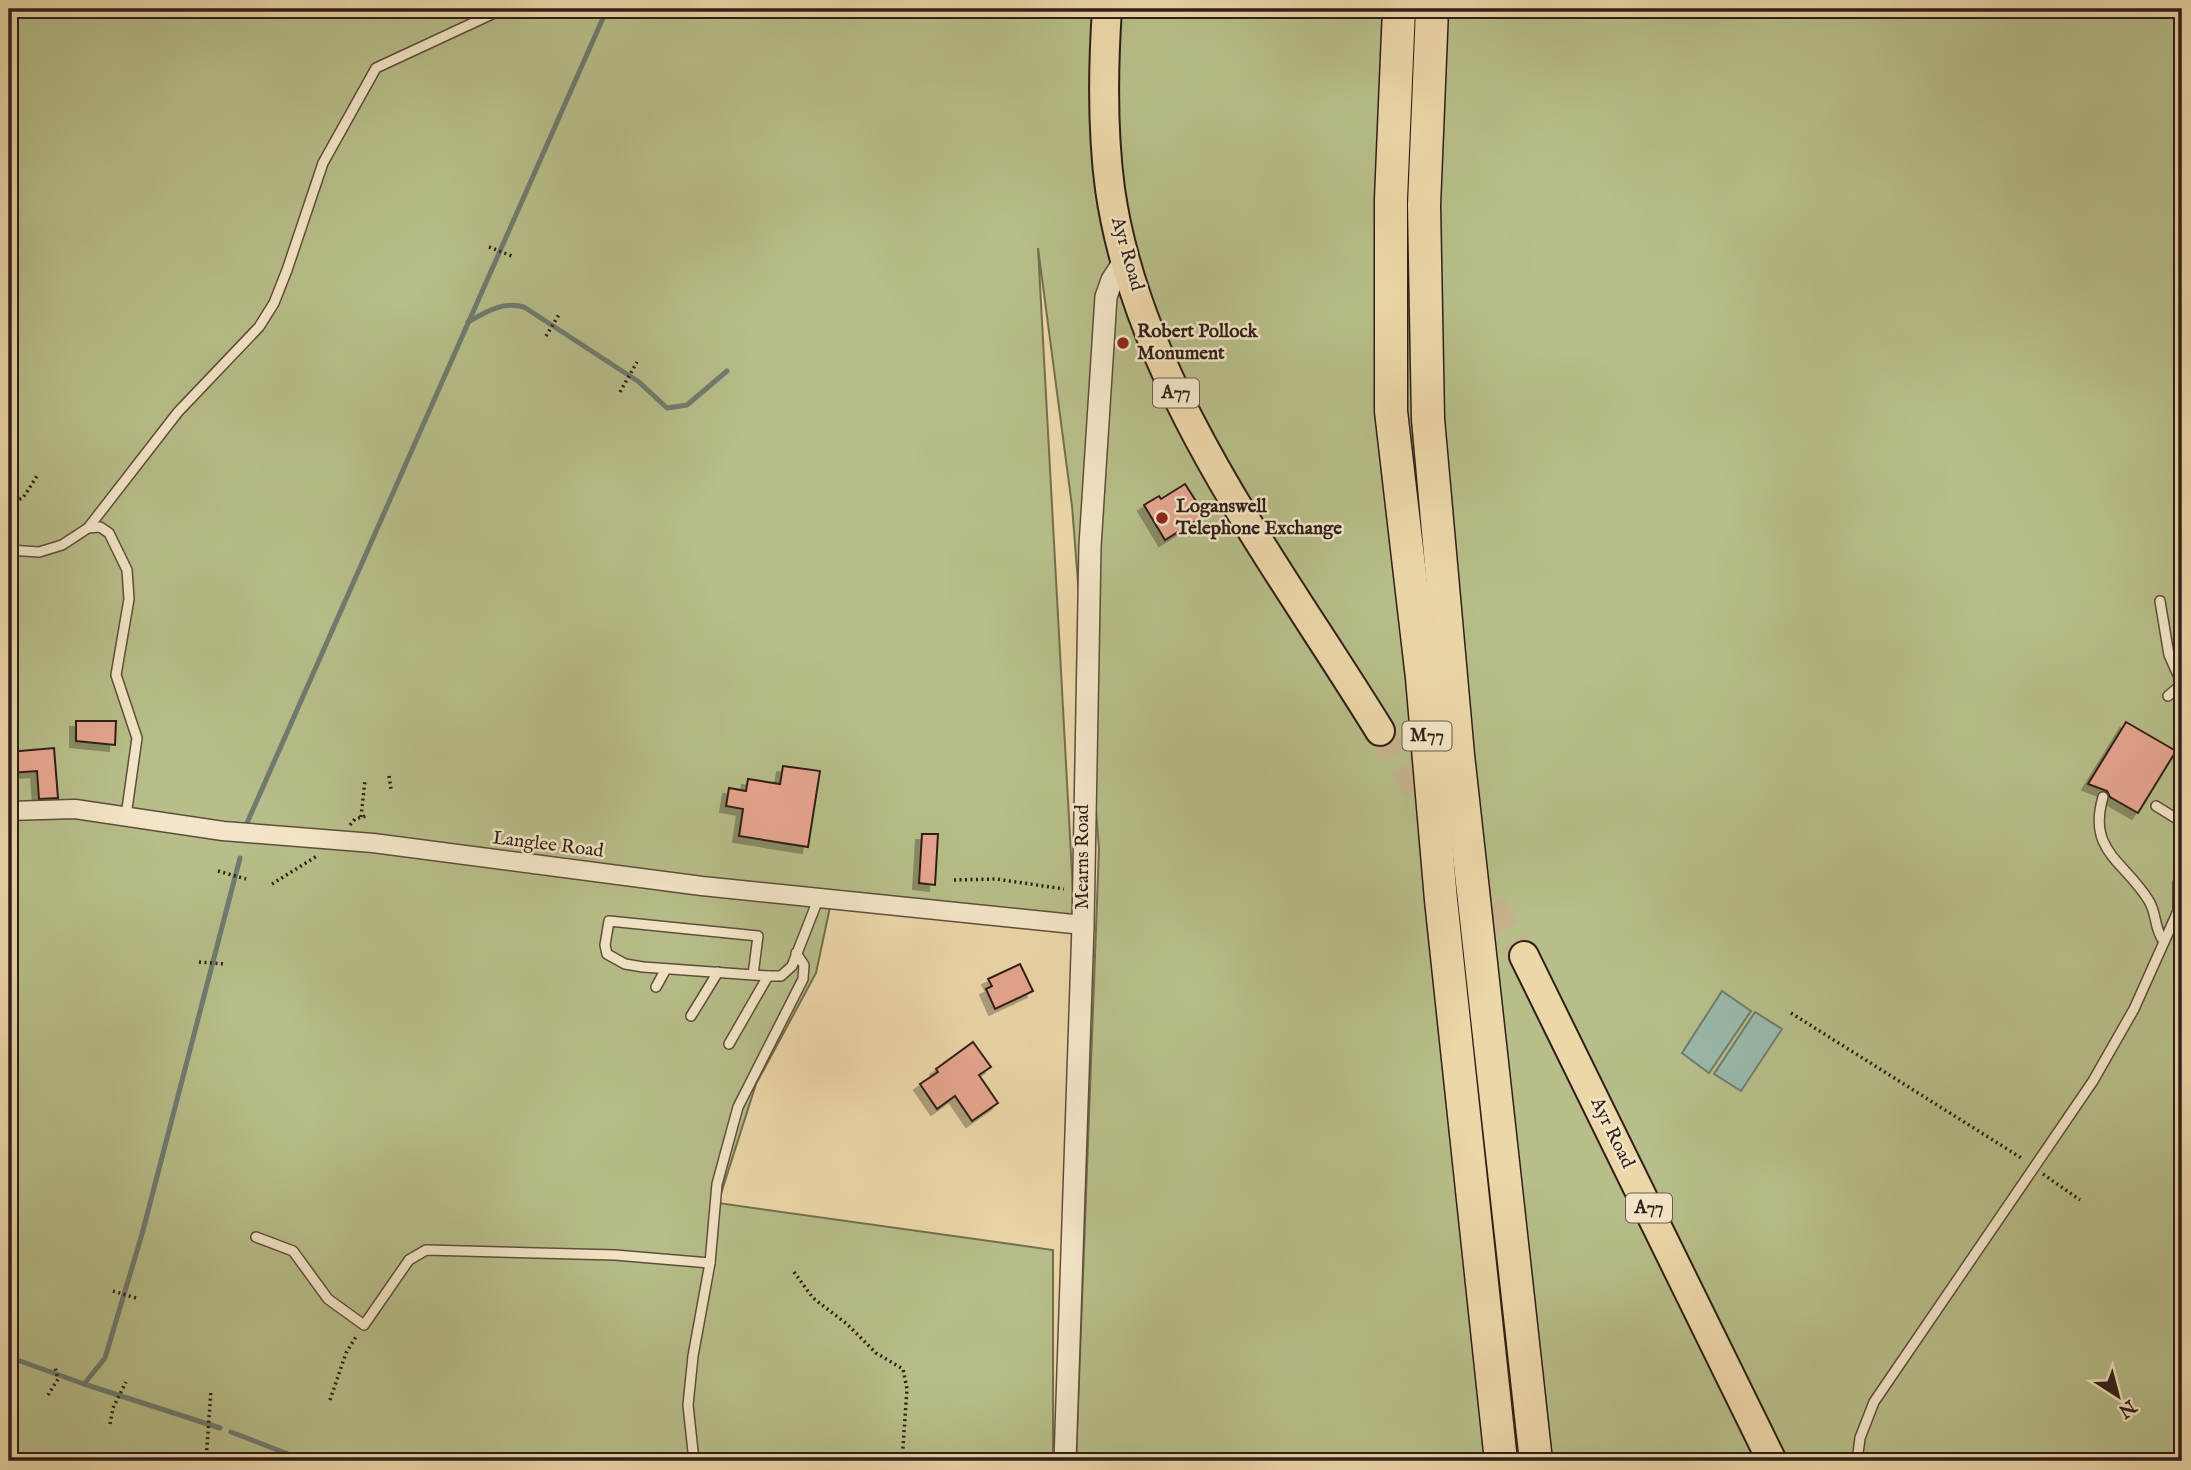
<svg xmlns="http://www.w3.org/2000/svg" width="2191" height="1470" viewBox="0 0 2191 1470" font-family="'IM FELL English',serif">
	<style>
		.green { fill: #b7be89; stroke: #736e50; stroke-width: 2 }
		.water { fill: #99b9aa; stroke: #6f7b70; stroke-width: 2 }
		.lines { fill: none; stroke-linecap: round; stroke-linejoin: round }
		.stream { stroke: #6f7b70; stroke-width: 5 }
		.building { fill: #e7a690; stroke: #2f1f18; stroke-width: 2; filter: url(#shadow) }
		.primary-tunnel { stroke: #c6b28c; stroke-width: 28; stroke-dasharray: 28 14; stroke-linecap: butt }
		.service-casing { stroke: #5e4d3c; stroke-width: 12 }
		.minor-casing { stroke: #5e4d3c; stroke-width: 21 }
		.tertiary-casing { stroke: #5e4d3c; stroke-width: 24 }
		.primary-casing { stroke: #2f1f18; stroke-width: 32 }
		.motorway-casing { stroke: #2f1f18; stroke-width: 35 }
		.path { stroke: #2f1f18; stroke-width: 3.5; stroke-dasharray: 2 3.5; stroke-linecap: butt }
		.service { stroke: #f3e5c7; stroke-width: 9 }
		.minor { stroke: #f3e5c7; stroke-width: 18 }
		.tertiary { stroke: #f3e5c7; stroke-width: 21 }
		.primary { stroke: #ecd7a9; stroke-width: 28 }
		.motorway { stroke: #ecd7a9; stroke-width: 32 }
		.poi-dot { fill: #8f2418; stroke: #f3e5c7; stroke-width: 2.5 }
		.labels { text-anchor: middle; dominant-baseline: central; stroke-width: 5; stroke-linejoin: round; paint-order: stroke }
		.shield { fill: #f3e5c7; stroke: #6a5a4c; stroke-width: 2 }
		.shield-label { font-size: 18px; font-weight: bold; fill: #2f1f18 }
		.street-label { font-size: 19px; fill: #2f1f18; stroke: #f3e5c7 }
		.poi-label { font-size: 19px; font-weight: bold; fill: #2f1f18; stroke: #f3e5c7; text-anchor: start }
	</style>
	<defs>
		<filter id="shadow"><feDropShadow dx="-6" dy="6" stdDeviation="0" flood-color="#0004"/></filter>
	</defs>
	<rect width="100%" height="100%" fill="#ecd7a9"/>
	<filter id="stains"><feTurbulence type="fractalNoise" baseFrequency=".00286" numOctaves="4"/><feColorMatrix values="0 0 0 0 .2 0 0 0 0 .09 0 0 0 0 .02 0 0 0 .5 -.17"/></filter>
	<radialGradient id="worn" r=".72"><stop offset=".6" stop-color="#630" stop-opacity="0"/><stop offset="1" stop-color="#630" stop-opacity=".3"/></radialGradient>
	<polygon class="green" points="9,9 2182,9 2182,1461 1076,1461 1099,849 1072,506 1038,248 1075,929 830,907 816,973 756,1084 718,1203 1053,1250 1053,1461 9,1461"/>
	<g class="water">
		<polygon points="1722,991 1751,1011 1709,1073 1682,1053"/>
		<polygon points="1755,1012 1782,1029 1741,1091 1714,1074"/>
	</g>
	<g class="lines">
		<g class="stream">
			<path d="M 468,322 C 485,312 503,301 524,307 L 639,382 L 667,408 L 687,405 L 727,371"/>
			<polyline points="247,823 607,9"/>
			<polyline points="9,1357 84,1384 105,1358 142,1234 240,858"/>
			<polyline points="84,1384 220,1428"/>
			<polyline points="231,1432 306,1461"/>
		</g>
	</g>
	<g class="building">
		<polygon points="1185,484 1205,515 1165,540 1144,505 1159,496 1161,499"/>
		<polygon points="76,721 116,721 115,745 76,741"/>
		<polygon points="2126,722 2176,751 2138,813 2110,797 2107,791 2088,784"/>
		<polygon points="54,748 58,798 39,799 37,771 9,773 9,752"/>
		<polygon points="783,766 820,771 808,847 739,836 743,809 726,806 729,788 746,791 748,779 780,784"/>
		<polygon points="922,834 938,834 935,885 919,883"/>
		<polygon points="1020,964 1033,991 995,1009 986,989 992,986 988,979"/>
		<polygon points="973,1042 991,1067 979,1075 998,1103 972,1121 955,1096 937,1109 920,1084 938,1072 936,1069"/>
	</g>
	<g class="lines">
		<g class="primary-tunnel">
			<polyline points="1380,731 1436,818"/>
			<polyline points="1469,870 1524,956"/>
		</g>
		<defs>
			<g id="service">
				<polyline points="88,528 100,527 109,533 127,570 129,599 116,675 137,738 126,816"/>
				<polyline points="9,550 39,552 62,545 88,528 178,412 259,327 274,303 287,270 323,163 376,68 503,9"/>
				<polyline points="2160,601 2169,655 2182,684"/>
				<polyline points="2168,696 2182,684"/>
				<path d="M 2103,797 C 2087,852 2125,861 2149,901 C 2157,914 2154,929 2164,942"/>
				<polyline points="2156,806 2182,822"/>
				<polyline points="2178,909 2178,883 2182,871"/>
				<polyline points="753,975 758,936 609,921 605,945 607,954 625,964 643,967 768,976 781,976 792,966 819,897"/>
				<polyline points="656,987 666,969"/>
				<polyline points="691,1016 718,972"/>
				<polyline points="729,1044 768,976"/>
				<polyline points="256,1237 293,1251 328,1299 364,1325 409,1260 426,1250 615,1255 710,1263"/>
				<polyline points="694,1461 688,1405 693,1356 710,1263 717,1184 738,1107 803,979 804,965 796,953"/>
				<polyline points="1857,1461 1860,1438 1874,1402 2093,1081 2134,1009 2182,902"/>
			</g>
			<polyline id="minor" points="9,811 75,809 223,831 373,843 702,886 1083,925"/>
			<polyline id="tertiary" points="1065,1461 1083,925 1090,546 1106,297 1112,280 1126,259"/>
			<g id="primary">
				<path d="M 1107,9 C 1103,69 1102,129 1110,189 C 1138,386 1278,565 1380,731"/>
				<polyline points="1524,956 1772,1461"/>
			</g>
			<g id="motorway">
				<polyline points="1399,9 1391,199 1391,411 1422,678 1441,900 1501,1461"/>
				<polyline points="1432,9 1424,205 1428,419 1458,755 1536,1461"/>
			</g>
		</defs>
		<use href="#service" class="service-casing"/>
		<use href="#minor" class="minor-casing"/>
		<use href="#tertiary" class="tertiary-casing"/>
		<use href="#primary" class="primary-casing"/>
		<use href="#motorway" class="motorway-casing"/>
		<g class="path">
			<polyline points="489,247 512,256"/>
			<polyline points="546,336 560,313"/>
			<polyline points="620,392 637,362"/>
			<polyline points="9,483 9,482"/>
			<polyline points="9,503 23,498 37,476"/>
			<polyline points="389,776 391,789"/>
			<polyline points="361,817 365,781"/>
			<polyline points="350,825 355,819 366,816"/>
			<polyline points="218,871 246,879"/>
			<polyline points="954,880 996,879 1064,889"/>
			<polyline points="272,884 317,856"/>
			<polyline points="199,962 225,964"/>
			<polyline points="1791,1013 2023,1159"/>
			<polyline points="2043,1174 2080,1200"/>
			<polyline points="794,1272 813,1298 847,1324 876,1353 903,1369 907,1389 902,1461"/>
			<polyline points="113,1291 136,1298"/>
			<polyline points="48,1395 58,1379 55,1367"/>
			<polyline points="330,1400 346,1353 357,1335"/>
			<polyline points="110,1424 113,1408 126,1382"/>
			<polyline points="206,1461 211,1390"/>
		</g>
		<use href="#service" class="service"/>
		<use href="#minor" class="minor"/>
		<use href="#tertiary" class="tertiary"/>
		<use href="#primary" class="primary"/>
		<use href="#motorway" class="motorway"/>
	</g>
	<g class="poi-dot">
		<circle cx="1123" cy="343" r="7"/>
		<circle cx="1162" cy="518" r="7"/>
	</g>
	<g class="labels">
		<g class="shield">
			<rect x="1153" y="378.5" width="46" height="29" rx="5"/>
			<rect x="1402.5" y="721.5" width="49" height="29" rx="5"/>
			<rect x="1626" y="1193.5" width="46" height="29" rx="5"/>
		</g>
		<g class="shield-label">
			<text x="1176" y="393">A77</text>
			<text x="1427" y="736">M77</text>
			<text x="1649" y="1208">A77</text>
		</g>
		<g class="street-label">
			<text transform="translate(1127 254) rotate(74)">Ayr Road</text>
			<text transform="translate(548 845) rotate(7)">Langlee Road</text>
			<text transform="translate(1083 857) rotate(-90)">Mearns Road</text>
			<text transform="translate(1612 1133) rotate(64)">Ayr Road</text>
		</g>
		<g class="poi-label">
			<text x="1137" y="332">Robert Pollock<tspan x="1137" dy="22">Monument</tspan></text>
			<text x="1176" y="507">Loganswell<tspan x="1176" dy="22">Telephone Exchange</tspan></text>
		</g>
	</g>
	<rect width="2191" height="1470" fill="none" stroke="#ecd7a9" stroke-width="35"/>
	<rect x="10" y="10" width="2170" height="1449" fill="none" stroke="#2f1f18" stroke-width="3.5"/>
	<rect x="18" y="18" width="2156" height="1435" fill="none" stroke="#2f1f18" stroke-width="2"/>
	<g transform="translate(2118 1396) rotate(144)" stroke="#f3e5c7" stroke-width="5" paint-order="stroke">
	<path d="M0-5L12 26L0 18L-12 26Z" fill="#2f1f18"/>
	<text y="-10" font-size="19" font-weight="bold" text-anchor="middle" fill="#2f1f18">N</text>
	</g>
	<rect width="100%" height="100%" filter="url(#stains)"/>
	<rect width="100%" height="100%" fill="url(#worn)"/>
</svg>
